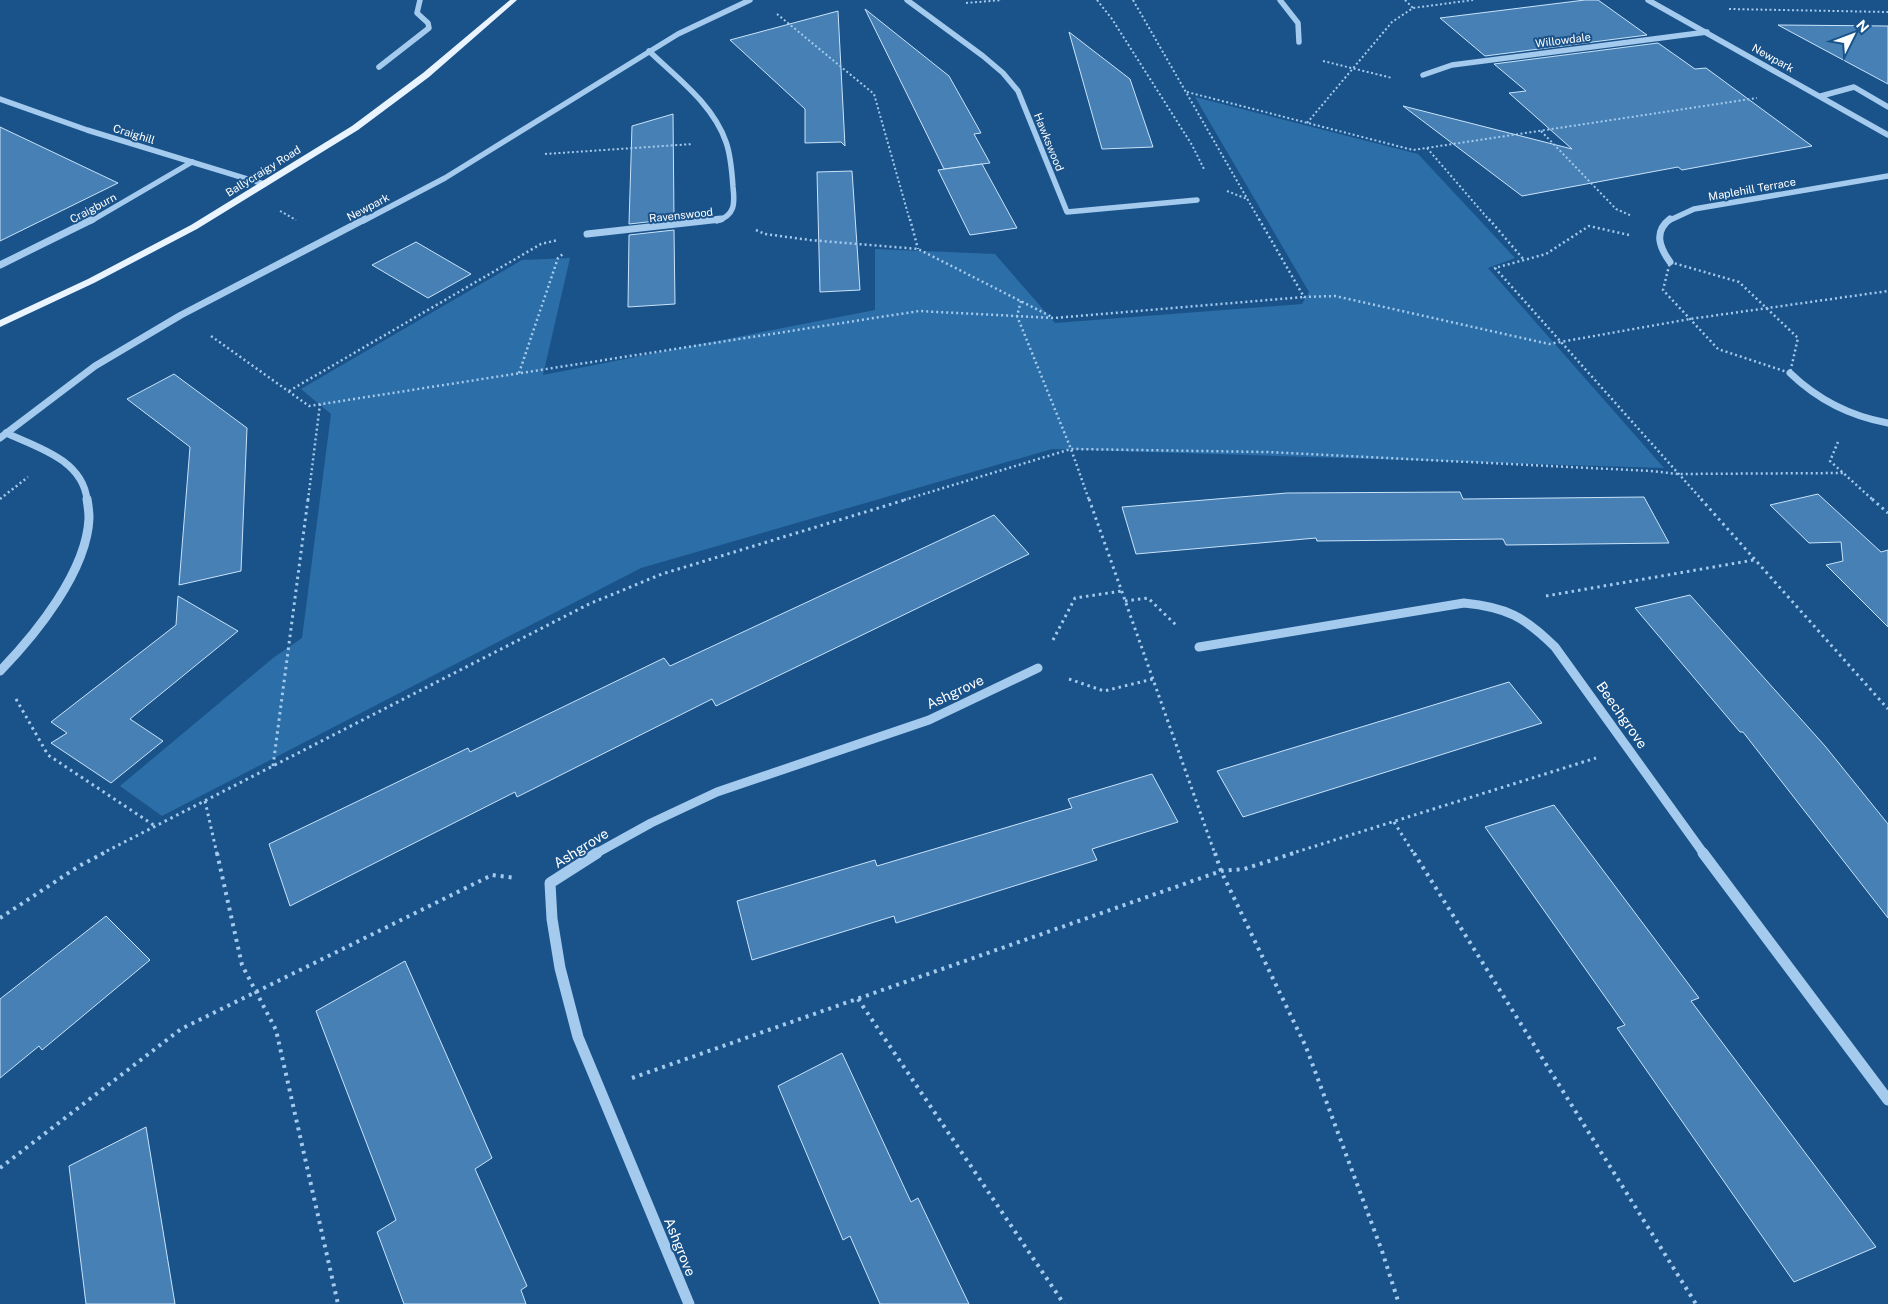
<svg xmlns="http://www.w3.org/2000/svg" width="1888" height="1304" viewBox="0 0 1888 1304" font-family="'Public Sans',sans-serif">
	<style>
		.green { fill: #2c6ea8 }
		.building { fill: #4680b5; stroke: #c9e3fa }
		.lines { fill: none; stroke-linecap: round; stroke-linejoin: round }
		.path-far3 { stroke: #a4caed; stroke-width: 2; stroke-dasharray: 2 2.5; stroke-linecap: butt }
		.path-far2 { stroke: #a4caed; stroke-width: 2.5; stroke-dasharray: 2 3; stroke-linecap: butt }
		.path-far1 { stroke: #a4caed; stroke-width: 3; stroke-dasharray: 2.5 4; stroke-linecap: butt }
		.path { stroke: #a4caed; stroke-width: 4; stroke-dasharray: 3 5; stroke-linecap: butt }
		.minor-far3 { stroke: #a4caed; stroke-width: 5.5 }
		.minor-far2 { stroke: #a4caed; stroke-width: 7 }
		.minor-far1 { stroke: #a4caed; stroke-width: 9 }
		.minor { stroke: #a4caed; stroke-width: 11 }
		.major { fill: #eaf4ff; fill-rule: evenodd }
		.labels { text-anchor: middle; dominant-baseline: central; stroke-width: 4; stroke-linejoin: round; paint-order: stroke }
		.far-street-label { font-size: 11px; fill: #fff; stroke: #1a538a }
		.street-label { font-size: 14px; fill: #fff; stroke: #1a538a }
	</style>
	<rect width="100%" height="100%" fill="#1a538a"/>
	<polygon class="green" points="1195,97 1418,154 1515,258 1488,268 1664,468 1052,449 641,568 162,816 120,786 273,658 302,638 331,414 301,389 522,260 570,258 543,375 875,310 875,249 995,254 1055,323 1302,304 1309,292"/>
	<g class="building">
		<polygon points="1585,0 1598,0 1647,35 1485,56 1440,18"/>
		<polygon points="865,9 949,76 981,133 974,134 990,163 944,169"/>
		<polygon points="838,11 845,146 841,142 805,143 805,109 730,40"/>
		<polygon points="1778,25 1888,26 1888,84"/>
		<polygon points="1069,32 1130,79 1153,147 1102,149"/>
		<polygon points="1658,43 1695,69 1706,68 1812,146 1682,170 1678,167 1522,196 1403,106 1572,149 1509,93 1526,91 1494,64"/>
		<polygon points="673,114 674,219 629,224 632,126"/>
		<polygon points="0,127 118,183 0,241"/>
		<polygon points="982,164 1017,228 970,235 938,170"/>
		<polygon points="852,171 860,290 820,292 817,172"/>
		<polygon points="674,230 675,304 628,307 629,235"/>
		<polygon points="416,242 471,274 428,298 372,265"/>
		<polygon points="174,374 247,428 241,571 179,585 190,447 127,399"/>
		<polygon points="1460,492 1463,499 1644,497 1669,543 1506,545 1503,539 1317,541 1316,538 1136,554 1122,507 1287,493"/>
		<polygon points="1818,494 1881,552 1888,550 1888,627 1826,565 1843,561 1841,542 1809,543 1770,505"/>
		<polygon points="994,515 1029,554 716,706 712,699 517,797 515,792 290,906 269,844 468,748 470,752 664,658 670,666"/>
		<polygon points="1690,595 1825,746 1888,824 1888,918 1743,732 1740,732 1635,608"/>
		<polygon points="178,596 238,631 130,719 163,741 111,783 51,743 67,733 51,722 176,625"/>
		<polygon points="1509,682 1542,723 1243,817 1217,771"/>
		<polygon points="1152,774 1178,822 1092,849 1097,860 896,923 894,916 752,960 737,901 875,860 877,866 1072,808 1068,799"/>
		<polygon points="1554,805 1699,998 1691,1001 1876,1247 1794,1282 1617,1028 1625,1025 1485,827"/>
		<polygon points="106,916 150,960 42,1050 39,1046 0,1078 0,999"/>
		<polygon points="405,961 492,1158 475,1169 527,1286 521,1290 526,1304 404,1304 377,1232 396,1220 316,1011"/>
		<polygon points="842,1053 911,1202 918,1198 969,1304 880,1304 850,1236 843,1240 778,1086"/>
		<polygon points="146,1127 175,1304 86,1304 69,1166"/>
	</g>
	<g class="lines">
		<g class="path-far3">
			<polyline points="1097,0 1112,19 1192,145 1204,169"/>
			<polyline points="1133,0 1260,221"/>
			<polyline points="1405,0 1413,8"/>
			<polyline points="966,3 1002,0"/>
			<polyline points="1729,9 1888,12"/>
			<polyline points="777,14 874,94 910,221"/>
			<polyline points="1323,61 1392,78"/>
			<polyline points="1187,92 1413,150 1757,98"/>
			<polyline points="1307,123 1392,22 1413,8 1473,0"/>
			<polyline points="1541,131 1616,209 1632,216"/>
			<polyline points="1427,148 1490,221"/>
			<polyline points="545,154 693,144"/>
			<polyline points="1227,191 1247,199"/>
			<polyline points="280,211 296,220"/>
		</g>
		<g class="path-far2">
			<polyline points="910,219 918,249"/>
			<polyline points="1259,219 1304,297 1335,296 1549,344 1690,319 1888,291"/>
			<polyline points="1489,219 1524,260"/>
			<polyline points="756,230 765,234 810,240 918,249 1052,317"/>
			<polyline points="1629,235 1589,226 1546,254 1495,268 1702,500"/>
			<polygon points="1670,262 1739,282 1798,338 1790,373 1718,349 1663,290"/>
			<polyline points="1021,301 1017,316 1071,449 1089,500"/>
			<polyline points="211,336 309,406 919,311 1054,318 1304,297"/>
			<polyline points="519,373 558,258 564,253"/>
			<polyline points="289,391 541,244 558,240"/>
			<polyline points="1838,442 1830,461 1873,500"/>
			<polyline points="0,499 28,477"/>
			<polyline points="308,500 320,404"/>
			<polyline points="904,500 1071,449 1266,452 1651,471 1678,474 1844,473"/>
		</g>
		<g class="path-far1">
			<polyline points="1089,499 1215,854"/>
			<polyline points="1701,499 1888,709"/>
			<polyline points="1872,499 1888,513"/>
			<polyline points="1546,596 1754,560"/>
			<polyline points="1125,601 1148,598 1176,625"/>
			<polyline points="1053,640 1075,598 1122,591"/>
			<polyline points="1069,679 1104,691 1153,679"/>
			<polyline points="16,699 48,755 155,826"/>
			<polyline points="273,766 308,499"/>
			<polyline points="205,801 217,854"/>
			<polyline points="1394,822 1414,854"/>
			<polyline points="101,854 589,604 662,574 908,499"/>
			<polyline points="1290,854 1596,758"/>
		</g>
		<g class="path">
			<polyline points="217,853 242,965 276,1030 338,1304"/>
			<polyline points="1215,853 1221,871 1306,1047 1382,1251 1399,1304"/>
			<polyline points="1414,853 1696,1304"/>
			<polyline points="0,918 79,866 104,853"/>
			<polyline points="858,999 1064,1304"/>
			<polyline points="632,1078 1221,871 1244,869 1294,853"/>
			<polyline points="0,1168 181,1029 492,875 516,878"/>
		</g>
		<g class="minor-far3">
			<polyline points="907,0 983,56 1003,73 1018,91 1067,212 1197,200"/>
			<polyline points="1280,0 1298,23 1299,42"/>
			<polyline points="1648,0 1888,135"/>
			<path d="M 649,51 C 677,78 713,104 726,142 C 731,156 732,172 733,187 C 735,204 735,215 717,221"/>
			<polyline points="379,67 429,28 428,23 417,13 420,0"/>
			<polyline points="1423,75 1452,65 1707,32"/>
			<polyline points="1821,96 1854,87 1888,107"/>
			<polyline points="0,99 87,130 264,184"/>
			<polyline points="91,221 192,162"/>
			<polyline points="363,221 445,178 678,34 750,0"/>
			<polyline points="1668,221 1694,209 1888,176"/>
		</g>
		<g class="minor-far2">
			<polyline points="587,234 721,219"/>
			<path d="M 1670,262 C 1660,248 1653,232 1670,219"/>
			<polyline points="0,265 93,219"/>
			<path d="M 1790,373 C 1818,400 1849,416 1888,423"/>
			<path d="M 6,433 C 37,447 83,460 87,500"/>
			<polyline points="0,438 95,366 181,315 365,219"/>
		</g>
		<g class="minor-far1">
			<path d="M 1199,647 L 1464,603 C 1506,607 1525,617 1555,647 L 1704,854"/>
			<path d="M 0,671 C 36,634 87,571 89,518 C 89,512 88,505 87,499"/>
			<polyline points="595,854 651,823 717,792 929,720 1038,668"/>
		</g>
		<g class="minor">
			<polyline points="597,853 550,883 552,919 560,968 578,1037 689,1304"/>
			<polyline points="1703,853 1888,1100"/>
		</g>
		<polygon class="major" points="510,0 517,0 429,77 358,130 197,229 94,283 0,327 0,320 88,279 191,225 352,126 423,73"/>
	</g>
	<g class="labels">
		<g class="far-street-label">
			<text transform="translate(1563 40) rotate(-7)">Willowdale</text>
			<text transform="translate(1773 58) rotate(29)">Newpark</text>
			<text transform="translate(134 134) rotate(17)">Craighill</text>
			<text transform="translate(1049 142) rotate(68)">Hawkswood</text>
			<text transform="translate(263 171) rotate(-32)">Ballycraigy Road</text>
			<text transform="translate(1752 189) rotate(-10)">Maplehill Terrace</text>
			<text transform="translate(368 207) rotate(-28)">Newpark</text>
			<text transform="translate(93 208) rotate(-28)">Craigburn</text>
			<text transform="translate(681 215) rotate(-6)">Ravenswood</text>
		</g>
		<g class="street-label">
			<text transform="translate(955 692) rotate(-25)">Ashgrove</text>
			<text transform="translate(1622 715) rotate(55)">Beechgrove</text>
			<text transform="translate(581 848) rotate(-32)">Ashgrove</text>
			<text transform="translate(680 1247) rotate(68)">Ashgrove</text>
		</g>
	</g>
	<g transform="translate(1853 35) rotate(48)" stroke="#1a538a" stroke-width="4" paint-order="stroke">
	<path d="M0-4L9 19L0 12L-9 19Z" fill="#ffffff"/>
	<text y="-8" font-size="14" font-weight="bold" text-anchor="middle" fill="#ffffff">N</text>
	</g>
</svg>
